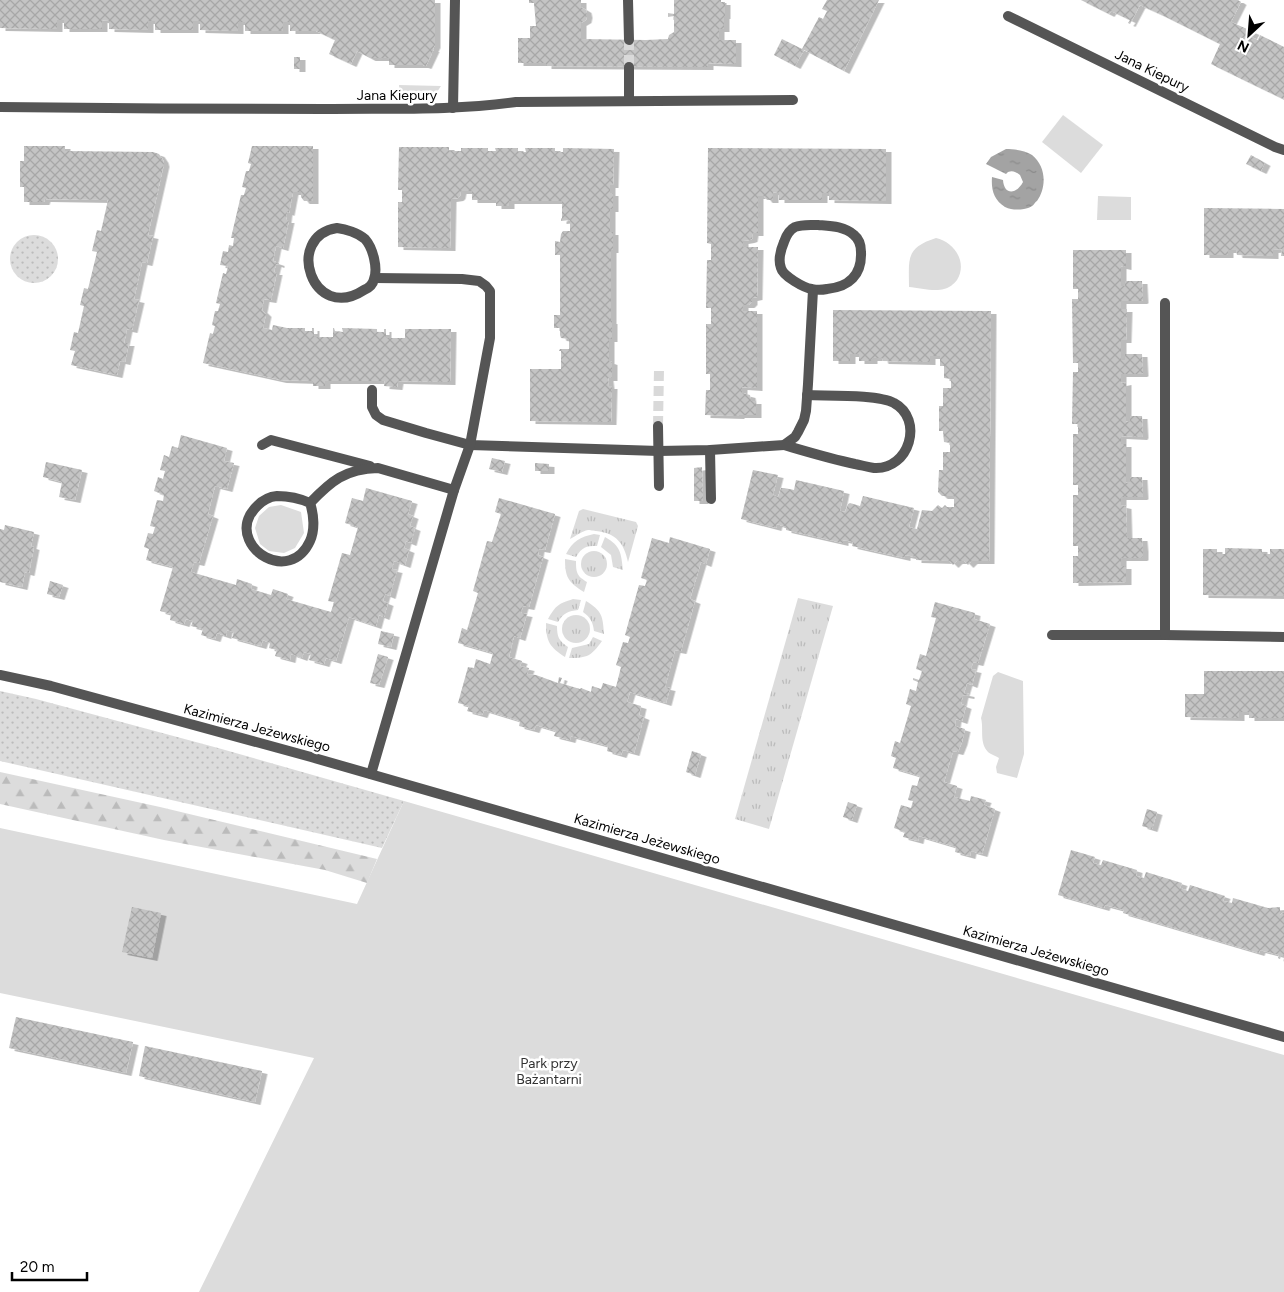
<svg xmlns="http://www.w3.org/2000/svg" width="1284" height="1292" viewBox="0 0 1284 1292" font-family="Figtree,sans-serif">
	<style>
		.grass { fill: url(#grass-tufts) }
		.forest { fill: url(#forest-firs) }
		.park { fill: #dcdcdc }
		.garden { fill: url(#garden-dots) }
		.water { fill: url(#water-ripples) }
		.building { fill: url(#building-cross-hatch); filter: url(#shadow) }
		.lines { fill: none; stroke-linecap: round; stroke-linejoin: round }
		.minor-tunnel { stroke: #d9d9d9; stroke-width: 10; stroke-dasharray: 10 5; stroke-linecap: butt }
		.minor { stroke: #555; stroke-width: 10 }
		.labels { text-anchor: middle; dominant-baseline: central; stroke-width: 5; stroke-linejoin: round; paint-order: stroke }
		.street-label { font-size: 14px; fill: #000; stroke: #fff }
		.park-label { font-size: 14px; fill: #333; stroke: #fff }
	</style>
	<defs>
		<pattern id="grass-tufts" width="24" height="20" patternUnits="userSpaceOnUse" patternTransform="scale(1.25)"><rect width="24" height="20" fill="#dcdcdc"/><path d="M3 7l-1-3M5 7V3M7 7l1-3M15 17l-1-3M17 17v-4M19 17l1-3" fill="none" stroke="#bbb"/></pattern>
		<pattern id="forest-firs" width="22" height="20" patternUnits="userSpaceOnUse" patternTransform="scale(1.25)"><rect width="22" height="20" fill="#dcdcdc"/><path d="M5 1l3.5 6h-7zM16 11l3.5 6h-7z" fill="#bbb"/></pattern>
		<pattern id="garden-dots" width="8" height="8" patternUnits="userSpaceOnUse" patternTransform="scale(1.25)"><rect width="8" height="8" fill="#dcdcdc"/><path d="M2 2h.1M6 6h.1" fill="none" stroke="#bbb" stroke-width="1.8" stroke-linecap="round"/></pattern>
		<pattern id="water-ripples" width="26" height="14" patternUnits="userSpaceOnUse" patternTransform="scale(1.25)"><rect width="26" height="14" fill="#a3a3a3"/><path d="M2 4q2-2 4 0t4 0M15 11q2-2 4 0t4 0" fill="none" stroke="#8b8b8b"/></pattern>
		<pattern id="building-cross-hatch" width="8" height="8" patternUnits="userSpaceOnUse" patternTransform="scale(1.25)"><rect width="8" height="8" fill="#c4c4c4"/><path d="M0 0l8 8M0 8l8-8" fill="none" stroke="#a7a7a7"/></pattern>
		<filter id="shadow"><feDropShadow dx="5.5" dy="3" stdDeviation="0" flood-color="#0004"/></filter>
	</defs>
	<rect width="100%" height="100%" fill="#fff"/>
	<g class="grass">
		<path d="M 399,85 L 441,86 C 431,103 417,99 400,99 Z"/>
		<path d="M 583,509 L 636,522 L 638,526 L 628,562 C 624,543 616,533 596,531 C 595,531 589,530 588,530 C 582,531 576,536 570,539 L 579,511 Z"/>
		<path d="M 594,534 L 600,535 L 597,546 C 586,546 582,547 576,557 L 566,554 C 573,541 580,537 594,534 Z"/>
		<path d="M 605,537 C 621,546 621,553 623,570 L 613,567 L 611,555 L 601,547 Z"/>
		<circle cx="594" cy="564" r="13"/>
		<path d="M 565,559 L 576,561 C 576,573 577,576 587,582 L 584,592 C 568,582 565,577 565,559 Z"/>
		<polygon points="798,598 833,606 769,829 735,819"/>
		<path d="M 573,599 L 581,600 L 578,610 C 569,611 563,613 558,622 L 548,619 C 556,605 558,604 573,599 Z"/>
		<path d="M 586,601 C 602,611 603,616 604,634 L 594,631 C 593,622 590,617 583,612 Z"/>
		<circle cx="576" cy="629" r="14"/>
		<path d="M 546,623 L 557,626 C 557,637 559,641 568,647 L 565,657 C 550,647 546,642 546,623 Z"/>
		<path d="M 593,637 L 602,641 C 591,656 588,658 569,658 L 572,648 L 589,644 Z"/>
	</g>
	<polygon class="forest" points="0,772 160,807 377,859 367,883 325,870 164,840 0,804"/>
	<g class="park">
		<polygon points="1063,115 1103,145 1081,173 1042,142"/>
		<polygon points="1098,196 1131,197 1131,220 1097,220"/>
		<path d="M 936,238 C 954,242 968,262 957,280 C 954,284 949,288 944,289 C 935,292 919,288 909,287 C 909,259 905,248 936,238 Z"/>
		<polygon points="281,505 301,512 304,533 295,548 284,553 269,551 260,544 255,528 259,516 269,507"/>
		<path d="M 998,672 L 1023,681 L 1024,754 L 1017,778 L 997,773 L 996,767 L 999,758 C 996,756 990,754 988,752 C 979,742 984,730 981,718 L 993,676 Z"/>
		<polygon points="404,801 1284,1055 1284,1292 199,1292 314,1058 0,993 0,828 357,904"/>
	</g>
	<g class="garden">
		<circle cx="34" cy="259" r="24"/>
		<polygon points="0,691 36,699 218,748 404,801 382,848 0,761"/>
	</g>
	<path class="water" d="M 1006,149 C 1014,149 1024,150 1032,155 C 1046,166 1047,187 1037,201 C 1036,201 1033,206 1032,206 C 1029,208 1027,208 1024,209 C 1018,210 1011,210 1005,207 C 994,200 991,190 992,177 L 1003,180 C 1004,195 1016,195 1023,182 L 1020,175 C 1016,172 1013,170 1008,172 L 1006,174 L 986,164 L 991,157 Z"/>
	<g class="building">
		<polygon points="0,0 435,0 435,45 433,49 434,49 426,66 423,65 389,65 389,58 370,58 357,51 351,64 329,54 335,40 316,31 290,31 290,22 283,22 283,31 245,31 245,22 238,22 238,31 200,30 200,21 193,21 193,30 155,30 155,21 148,21 148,30 109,29 109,21 102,20 102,29 64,29 64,20 57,20 57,29 0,28"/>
		<polygon points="529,0 581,0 581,7 586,10 587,15 586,20 581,23 581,39 646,40 668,39 669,35 674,32 674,16 668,17 668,13 674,14 674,0 721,0 721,2 725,2 725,16 724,16 724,29 719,29 719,40 736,40 736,64 708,63 708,67 546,66 546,63 518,63 518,38 530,38 530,26 536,26 534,3 529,3"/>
		<polygon points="827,0 879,0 844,71 804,50 795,66 774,55 782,39 804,50 802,49 819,17 823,19 827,11 822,9"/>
		<polygon points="1081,0 1238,0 1241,2 1231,22 1254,32 1251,37 1258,40 1260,35 1284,47 1284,97 1283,99 1211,64 1220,44 1160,14 1140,5 1130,24 1128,23 1130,20 1111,11 1109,14"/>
		<rect x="294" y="57" width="6" height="12"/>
		<polygon points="24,146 65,146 65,151 153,152 159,154 163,160 164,164 148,235 153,236 147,263 142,262 134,299 139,300 132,330 127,329 124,343 129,343 125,362 120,361 117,375 71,365 75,351 70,350 74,332 78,333 84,306 80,305 84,288 88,289 97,252 92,251 97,230 101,231 108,200 45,199 44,202 24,202 24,187 20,187 20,161 24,161"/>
		<polygon points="252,146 313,146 313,201 304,201 301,197 301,192 293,192 289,213 287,212 286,220 289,220 283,248 276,246 273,261 279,263 279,265 276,264 274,272 277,272 271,300 264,299 262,310 266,314 263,328 272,330 273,325 287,328 305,328 305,331 312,331 312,328 314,328 314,337 333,337 333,328 334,328 335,331 343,332 342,328 377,329 377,332 384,332 384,329 386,329 386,338 405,338 405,329 451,329 450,382 398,381 397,387 384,386 385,381 325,381 325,386 313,386 313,381 281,380 203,363 210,333 213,334 215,326 212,325 215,311 218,311 220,304 216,303 223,273 226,274 228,266 220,265 223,251 228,252 229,245 233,246 234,238 231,238 241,195 244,195 246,188 242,187 246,171 249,171 251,164 248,163"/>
		<polygon points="399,147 449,147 449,151 461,151 461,148 488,148 488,151 496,151 495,148 518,148 518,152 526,152 525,148 555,148 555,152 563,152 563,148 614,149 613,185 610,185 610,193 613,193 613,209 610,209 610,232 613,232 613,250 611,250 611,321 612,321 612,339 609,339 609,361 612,362 612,378 608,378 609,386 612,386 611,422 530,421 530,369 561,369 561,351 559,351 560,349 569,349 569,339 561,338 560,335 560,328 554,328 554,315 560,315 560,255 555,255 555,241 560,242 561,234 563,231 570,231 570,220 561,221 561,219 562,218 562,201 509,201 509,206 496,206 496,200 472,200 472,191 461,191 460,196 458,198 451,199 450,248 398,247 398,202 402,202 402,190 398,190"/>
		<polygon points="708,148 886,149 886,201 829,200 829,193 822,193 822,200 779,200 779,193 773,192 773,200 767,200 764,196 758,196 758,233 753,233 752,239 749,240 743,241 743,247 758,247 757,297 752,298 752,302 749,305 743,305 743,311 757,311 757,388 742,387 742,393 750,395 751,401 756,401 756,415 739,415 739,416 705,415 706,390 710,390 710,374 706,374 706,324 711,324 711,308 706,308 707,260 711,260 711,244 707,243"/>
		<polygon points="1251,155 1265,163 1261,171 1246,164"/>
		<polygon points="1204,208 1284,209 1284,256 1281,256 1282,249 1273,250 1273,256 1237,255 1236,250 1228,250 1228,255 1204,255"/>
		<polygon points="1073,250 1126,250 1126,267 1121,266 1121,286 1125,286 1125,281 1142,281 1143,300 1142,301 1121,301 1121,309 1127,309 1126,340 1121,340 1121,360 1125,360 1125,354 1142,354 1143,373 1142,374 1121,374 1121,383 1126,382 1126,422 1130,421 1130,416 1142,416 1143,435 1142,437 1121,436 1121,444 1126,444 1126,483 1130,482 1130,477 1142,477 1143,496 1142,497 1121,497 1121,505 1126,506 1127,538 1142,538 1143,549 1143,557 1142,558 1121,558 1121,566 1126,566 1126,582 1073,583 1073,556 1078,556 1078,546 1073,546 1073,495 1078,495 1078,485 1073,485 1073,434 1078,434 1078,424 1072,424 1073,372 1078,372 1078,363 1073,363 1072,299 1078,299 1078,289 1073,289"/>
		<polygon points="833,310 991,311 989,561 972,561 968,565 964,561 957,561 953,565 949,561 916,560 916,557 905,555 905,558 852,546 853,542 843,540 843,543 786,530 786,527 777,524 776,528 741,519 753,470 778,475 773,495 778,497 781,488 784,488 794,490 796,480 844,491 840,511 845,512 848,504 850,503 860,506 863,496 914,508 909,527 917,529 922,510 932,511 938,505 942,508 945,505 947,507 954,507 954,496 942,496 938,492 939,470 943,470 943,452 950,452 950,443 944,442 943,431 939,431 939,406 943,406 943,388 951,388 951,379 944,378 944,366 940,366 940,356 930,356 930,362 883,361 882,358 872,358 872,361 859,361 859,354 850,354 850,361 833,361"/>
		<polygon points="181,435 227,448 224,461 234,463 227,489 215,486 208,514 213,516 199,563 194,562 191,572 236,585 237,579 252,584 251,589 271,595 273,589 288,594 286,599 331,612 334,602 328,601 342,553 350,555 358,527 345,523 352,498 363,501 366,488 412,501 408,514 413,516 410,526 415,528 411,543 406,541 404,548 409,550 405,565 394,561 392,569 397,570 390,596 385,594 383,601 388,603 384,617 379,615 376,626 349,617 336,661 326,658 324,664 309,660 311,654 304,652 302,658 291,654 290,660 275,656 277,650 269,648 270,643 263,640 261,646 232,638 234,632 227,630 226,636 217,633 215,639 201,635 203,629 191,626 193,621 186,619 184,624 170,620 171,614 160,611 173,567 146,560 149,549 144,547 148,533 153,534 155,527 150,526 157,500 163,501 164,495 154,491 158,477 163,479 165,471 160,470 164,455 169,457 172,446 178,448"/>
		<polygon points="492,458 505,461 502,472 489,469"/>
		<polygon points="46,462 82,470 75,500 59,497 62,482 43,477"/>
		<polygon points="535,463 549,464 549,471 535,471"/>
		<polygon points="702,467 703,501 694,501 694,468"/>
		<polygon points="499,498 555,514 545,550 539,549 538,555 543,557 529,607 523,606 521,613 527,614 520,638 514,636 509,657 522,661 520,666 529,668 527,674 536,675 558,683 559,677 562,678 560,683 580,689 581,688 591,692 592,686 601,689 603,683 616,687 621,667 616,665 623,642 628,643 630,637 625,635 639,585 645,586 647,580 641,578 652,538 669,543 670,537 710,549 706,564 701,562 690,599 695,601 681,651 675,650 665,687 670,688 666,703 630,692 627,702 641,706 639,715 644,717 634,753 623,750 621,755 607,751 608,746 571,736 570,740 554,736 556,731 536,725 534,730 519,726 520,721 484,710 482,715 467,711 469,706 458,703 468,667 474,668 476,659 490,664 493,653 458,643 462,628 467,630 478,593 473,591 487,541 492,542 501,514 495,512"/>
		<polygon points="5,525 34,532 31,546 34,547 29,573 25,572 22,587 0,582 0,529 4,530"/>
		<polygon points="1225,548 1262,549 1262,554 1270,554 1270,549 1284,549 1284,596 1203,595 1203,549 1217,549 1217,554 1225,554"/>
		<polygon points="50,581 63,585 59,597 47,594"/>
		<polygon points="935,602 975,613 974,619 990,624 978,663 973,662 971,669 976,670 972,685 967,683 964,693 969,694 969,696 963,695 961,704 966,706 962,721 956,719 955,726 965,729 962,742 958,752 953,751 944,782 957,786 954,797 970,801 971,796 986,800 984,805 995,809 982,854 971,851 970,856 955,852 956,847 919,836 918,841 903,837 905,832 894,828 901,805 911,808 913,801 908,800 912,785 917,786 920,776 893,768 896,758 891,756 895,741 900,743 911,706 906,704 910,689 916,691 918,682 913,680 913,678 919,680 922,671 916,669 920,654 926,656 936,618 931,617"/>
		<polygon points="381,631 394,634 391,647 378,644"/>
		<polygon points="378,654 388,657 379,685 370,683"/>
		<polygon points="1204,671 1284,671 1284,718 1249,718 1249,712 1239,712 1239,718 1185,717 1185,694 1204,694"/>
		<polygon points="692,751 701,754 695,775 686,772"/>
		<polygon points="848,802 857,805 852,820 843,817"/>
		<polygon points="1147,809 1157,812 1152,829 1142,826"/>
		<polygon points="1071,850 1095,857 1093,863 1101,865 1103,860 1137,870 1136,876 1144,878 1146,872 1182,883 1180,888 1188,891 1190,885 1225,896 1223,901 1232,903 1233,898 1268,908 1280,907 1280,915 1284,912 1284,956 1281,956 1280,959 1278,958 1279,955 1260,950 1259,953 1123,913 1124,910 1105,905 1104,908 1058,895"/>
		<polygon points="132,907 161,913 152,958 122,952"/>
		<polygon points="16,1017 133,1042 126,1073 9,1048"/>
		<polygon points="145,1046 262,1071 255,1102 139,1076"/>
	</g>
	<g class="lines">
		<g class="minor-tunnel">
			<polyline points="629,40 629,67"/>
			<polyline points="658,426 659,369"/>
		</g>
		<g class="minor">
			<polyline points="628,0 629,40"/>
			<polyline points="1008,16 1275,147 1284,150"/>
			<polyline points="629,67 629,101"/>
			<path d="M 0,107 C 108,108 215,109 323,109 C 387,108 453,111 516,102 L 793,100"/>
			<polyline points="453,108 455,0"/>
			<path d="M 818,225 C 830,226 844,226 854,235 C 859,239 861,245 861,252 C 862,275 849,287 827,289 C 822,290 816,290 812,289 C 804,288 783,276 781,268 C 778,260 781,249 784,242 C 786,236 789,230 795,227 C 802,224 811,225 818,225 Z"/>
			<path d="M 337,228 C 346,229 358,233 365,239 C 373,248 378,268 374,279 C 373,284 369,288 364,290 C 312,324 284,236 337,228 Z"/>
			<polyline points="372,390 372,407 376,415 383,420 426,433 470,445 659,451 710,450 784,445 795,437 798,432 804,420 806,411 808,384 813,290"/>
			<polyline points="658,426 659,486"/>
			<polyline points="262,445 271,440 370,466"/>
			<path d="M 784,445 C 808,452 831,459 855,464 C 861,465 867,467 874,468 C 910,470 924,419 894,403 C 878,394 827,396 807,395"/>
			<polyline points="710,450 711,499"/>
			<path d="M 277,496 C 289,496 299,498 310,503 C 314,515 315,530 310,541 C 290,585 232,549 250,515 C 257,504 265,497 277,496 Z"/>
			<path d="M 310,503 C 331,481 345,469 378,468 L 454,490"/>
			<polyline points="1052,635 1165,635 1284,637"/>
			<polyline points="1165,635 1165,303"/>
			<polyline points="0,675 51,686 311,757 1284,1037"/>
			<polyline points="371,774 454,490 470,445 490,338 490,291 486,286 479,281 462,279 375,278"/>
		</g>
	</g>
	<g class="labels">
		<g class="street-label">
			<text transform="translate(1152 71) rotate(26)">Jana Kiepury</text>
			<text x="397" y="95">Jana Kiepury</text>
			<text transform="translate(257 728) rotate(15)">Kazimierza Jeżewskiego</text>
			<text transform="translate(647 839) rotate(16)">Kazimierza Jeżewskiego</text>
			<text transform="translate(1036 951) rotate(16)">Kazimierza Jeżewskiego</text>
		</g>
		<g class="park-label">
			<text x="549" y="1063">Park przy<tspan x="549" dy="16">Bażantarni</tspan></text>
		</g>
	</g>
	<g transform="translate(1249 35) rotate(206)" stroke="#ffffff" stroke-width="4" paint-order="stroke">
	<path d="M0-4L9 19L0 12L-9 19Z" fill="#000000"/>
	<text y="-8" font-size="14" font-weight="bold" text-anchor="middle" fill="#000000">N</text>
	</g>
	<path d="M12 1272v8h75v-8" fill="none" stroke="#000000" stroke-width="2.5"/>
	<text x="20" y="1272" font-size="15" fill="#000000" stroke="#ffffff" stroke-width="4" paint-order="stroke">20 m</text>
</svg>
